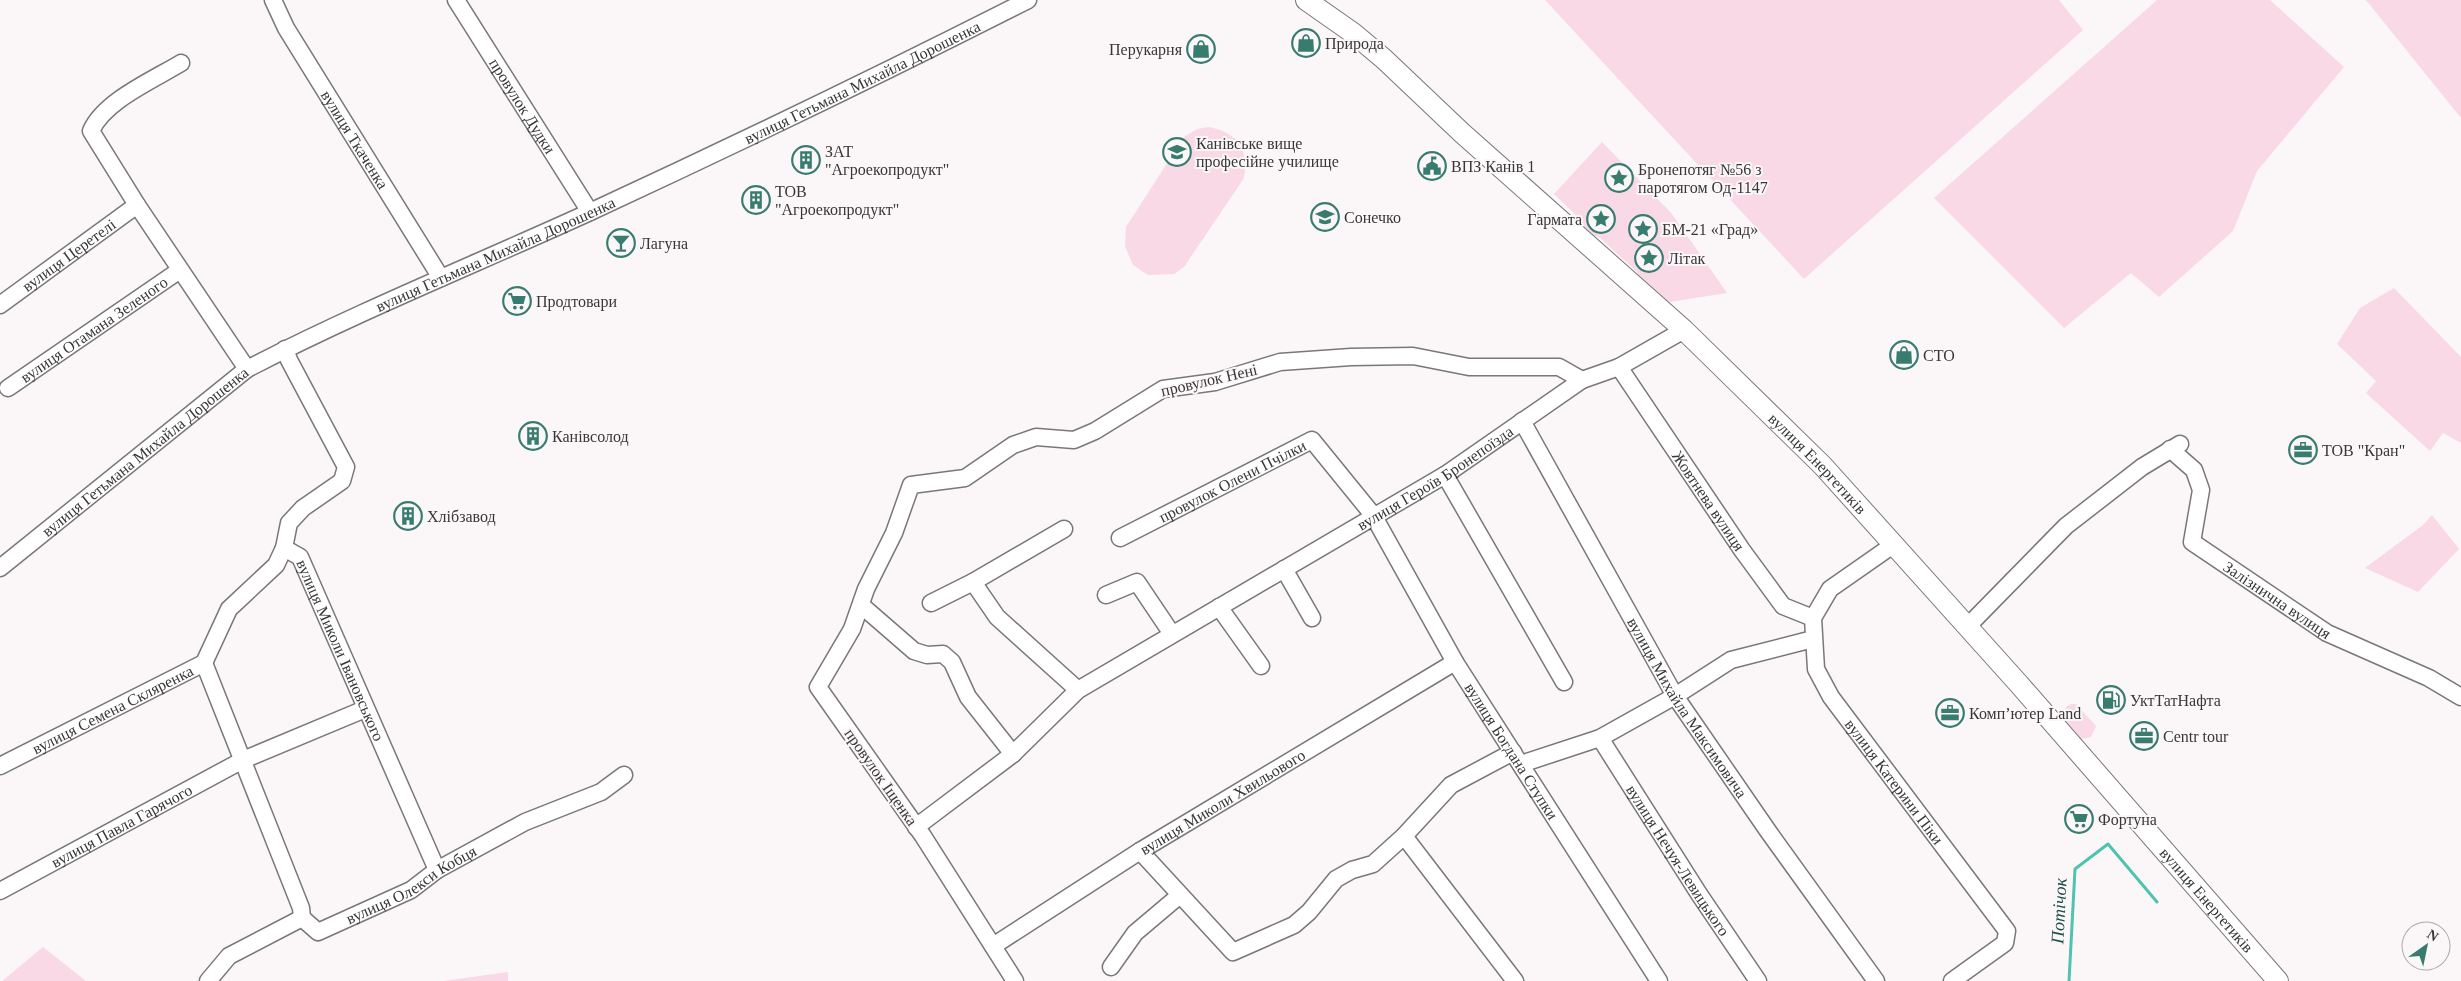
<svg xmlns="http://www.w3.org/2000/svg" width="2461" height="981" viewBox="0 0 2461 981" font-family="Georgia,serif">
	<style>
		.green { fill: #f8d9e5 }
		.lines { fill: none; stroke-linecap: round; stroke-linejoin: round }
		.stream { stroke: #4ec3af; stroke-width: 3 }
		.minor-casing { stroke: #7a7778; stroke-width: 19 }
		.major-casing { stroke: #7a7778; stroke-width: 22 }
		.minor { stroke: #fff; stroke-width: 16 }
		.major { stroke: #fff; stroke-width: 20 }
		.labels { text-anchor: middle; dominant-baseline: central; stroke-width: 4; stroke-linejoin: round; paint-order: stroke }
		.poi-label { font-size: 16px; fill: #383737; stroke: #fbf7f8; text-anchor: start }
		.street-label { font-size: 16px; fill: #383737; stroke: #fbf7f8 }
		.water-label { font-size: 18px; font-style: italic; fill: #1b4d45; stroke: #fbf7f8 }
	</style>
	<rect width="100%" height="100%" fill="#fbf7f8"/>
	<g class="green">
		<polygon points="1545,0 2059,0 2083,30 1804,279"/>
		<polygon points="2157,0 2270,0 2344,67 2257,171 2233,231 2159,297 2131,273 2064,328 1934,198"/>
		<polygon points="2366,0 2461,0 2461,118"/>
		<path d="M 1209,127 C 1238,133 1249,149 1244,178 L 1184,267 L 1174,274 L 1148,275 L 1133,265 L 1125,246 L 1126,227 L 1184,137 L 1197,129 Z"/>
		<polygon points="1602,142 1672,214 1727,293 1663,303 1638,280 1637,272 1598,236 1588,237 1575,223 1578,217 1554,194"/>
		<polygon points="2394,288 2461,357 2461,443 2443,433 2430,451 2366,393 2376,381 2337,344 2360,308"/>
		<polygon points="2432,515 2459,549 2418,592 2365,568 2423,525"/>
		<polygon points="2071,704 2076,704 2096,726 2091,737 2081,739 2063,719 2066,707"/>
		<polygon points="43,947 86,981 2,981"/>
		<polygon points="508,972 508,981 444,981"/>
	</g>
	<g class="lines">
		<polyline class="stream" points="2069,981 2075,869 2108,844 2157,902"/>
		<defs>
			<g id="minor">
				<path id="s1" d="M 273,0 L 286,28 L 441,278"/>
				<path id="s2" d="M 456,0 L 590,212"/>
				<path d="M 181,63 C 153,80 104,101 91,131 L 137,205 L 247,369"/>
				<path id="s3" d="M 0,305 L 137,205"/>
				<path id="s4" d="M 1619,367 L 1742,550 L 1783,606 L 1813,618"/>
				<path id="s5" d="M 8,388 L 180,270"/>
				<path id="s6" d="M 1522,421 L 1675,696 L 1768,831 L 1876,981"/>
				<path id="s7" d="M 2170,449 L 2194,470 L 2201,490 L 2192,542 L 2327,633 L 2429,678 L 2461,697"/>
				<polyline points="1445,475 1564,682"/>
				<path id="s8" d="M 1120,538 L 1312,440 L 1373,515 L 1455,662 L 1659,981"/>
				<path id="s9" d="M 1893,545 L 1830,589 L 1813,618 L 1816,669 L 1831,697 L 2007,931 L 2005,943 L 1952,981"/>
				<path id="s10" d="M 284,548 L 300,557 L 437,870"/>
				<path id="s11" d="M 0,568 L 247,369 C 359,311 476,264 590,212 C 737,144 884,73 1028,0"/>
				<polyline points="1284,569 1312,618"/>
				<polyline points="973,582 997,617 1078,690"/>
				<polyline points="1106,595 1137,582 1172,634"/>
				<polyline points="931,603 973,582 1064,529"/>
				<polyline points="861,605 914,651 927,655 943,654 952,662 968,697 1013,754"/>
				<polyline points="1219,607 1261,666"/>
				<polyline points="1967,627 2066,526 2142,467 2180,444"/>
				<polyline points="204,663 301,908 302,918"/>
				<path id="s12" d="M 1600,738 L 1699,894 L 1758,981"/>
				<polyline points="1521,764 1600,738 1675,696 1731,660 1813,639"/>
				<path id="s13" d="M 0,766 L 204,663 L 229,609 L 276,565 L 284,548 L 289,523 L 303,508 L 342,481 L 346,467 L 289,360 L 285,349"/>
				<path id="s14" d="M 916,827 L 1013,754 L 1078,690 L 1445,475 L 1582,380 L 1619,367 L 1684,330"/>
				<polyline points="1404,836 1515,981"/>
				<polyline points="1140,851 1233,952 1294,925 1309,912 1336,879 1352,870 1373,864 1404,836 1451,785 1513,752"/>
				<path id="s15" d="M 0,891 L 243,760 L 365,709"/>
				<path id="s16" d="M 993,946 L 1140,851 L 1455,662"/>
				<polyline points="1111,967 1135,933 1180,895"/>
				<path id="s17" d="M 208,981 L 229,956 L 302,918 L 318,932 L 411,890 L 437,870 L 525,822 L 601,792 L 624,775"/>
				<polyline points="1015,981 923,836 818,687 852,629 866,589 894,533 911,485 965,478 1013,445 1036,437 1074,440 1095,431 1163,389 1215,382 1280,362 1351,357 1413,356 1469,367 1559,367 1582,380"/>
			</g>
			<g id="major">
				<path id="s18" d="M 1306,0 L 1353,33 L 1384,59 L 1462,133 L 1684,330 L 1823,466 L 2018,683 L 2278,981"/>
			</g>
		</defs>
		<use href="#minor" class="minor-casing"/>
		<use href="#major" class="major-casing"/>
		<use href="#minor" class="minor"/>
		<use href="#major" class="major"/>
	</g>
	<defs>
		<symbol id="shop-ring" viewBox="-11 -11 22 22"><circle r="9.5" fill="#fbf7f8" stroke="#387c6f" stroke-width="1.5"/><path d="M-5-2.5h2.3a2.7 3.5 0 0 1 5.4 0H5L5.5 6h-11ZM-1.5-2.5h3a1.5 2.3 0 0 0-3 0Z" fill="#387c6f"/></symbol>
		<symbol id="university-ring" viewBox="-11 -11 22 22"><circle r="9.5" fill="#fbf7f8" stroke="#387c6f" stroke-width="1.5"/><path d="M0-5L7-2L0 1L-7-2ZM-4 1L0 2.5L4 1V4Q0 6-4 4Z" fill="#387c6f"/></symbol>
		<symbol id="building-ring" viewBox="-11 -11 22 22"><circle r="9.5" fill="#fbf7f8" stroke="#387c6f" stroke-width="1.5"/><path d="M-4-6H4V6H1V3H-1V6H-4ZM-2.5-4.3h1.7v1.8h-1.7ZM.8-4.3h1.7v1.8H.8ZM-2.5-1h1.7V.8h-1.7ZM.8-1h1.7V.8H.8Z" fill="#387c6f"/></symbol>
		<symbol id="civic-ring" viewBox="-11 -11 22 22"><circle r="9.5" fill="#fbf7f8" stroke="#387c6f" stroke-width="1.5"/><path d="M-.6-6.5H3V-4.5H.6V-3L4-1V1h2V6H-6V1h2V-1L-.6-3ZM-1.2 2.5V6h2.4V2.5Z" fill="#387c6f"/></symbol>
		<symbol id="sight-ring" viewBox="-11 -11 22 22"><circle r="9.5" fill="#fbf7f8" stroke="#387c6f" stroke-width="1.5"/><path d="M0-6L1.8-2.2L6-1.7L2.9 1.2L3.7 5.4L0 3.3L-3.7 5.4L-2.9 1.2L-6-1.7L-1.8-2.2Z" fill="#387c6f"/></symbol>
		<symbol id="school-ring" viewBox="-11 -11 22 22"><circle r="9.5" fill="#fbf7f8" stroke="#387c6f" stroke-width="1.5"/><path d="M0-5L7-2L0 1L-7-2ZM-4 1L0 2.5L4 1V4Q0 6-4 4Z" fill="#387c6f"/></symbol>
		<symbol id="bar-ring" viewBox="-11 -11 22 22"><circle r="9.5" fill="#fbf7f8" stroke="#387c6f" stroke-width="1.5"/><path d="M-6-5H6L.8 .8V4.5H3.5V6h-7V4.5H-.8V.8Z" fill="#387c6f"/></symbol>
		<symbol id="supermarket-ring" viewBox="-11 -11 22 22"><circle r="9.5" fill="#fbf7f8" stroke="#387c6f" stroke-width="1.5"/><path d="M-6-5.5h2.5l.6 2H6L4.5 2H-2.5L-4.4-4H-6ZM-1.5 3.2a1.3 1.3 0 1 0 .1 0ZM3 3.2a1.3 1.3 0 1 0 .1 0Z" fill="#387c6f"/></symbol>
		<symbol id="office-ring" viewBox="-11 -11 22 22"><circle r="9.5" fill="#fbf7f8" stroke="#387c6f" stroke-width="1.5"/><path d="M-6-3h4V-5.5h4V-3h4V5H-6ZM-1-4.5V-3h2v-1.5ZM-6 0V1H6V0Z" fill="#387c6f"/></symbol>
		<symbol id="fuel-ring" viewBox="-11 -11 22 22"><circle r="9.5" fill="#fbf7f8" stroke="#387c6f" stroke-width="1.5"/><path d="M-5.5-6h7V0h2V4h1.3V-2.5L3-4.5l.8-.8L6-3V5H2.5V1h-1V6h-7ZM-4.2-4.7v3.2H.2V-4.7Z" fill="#387c6f"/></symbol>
	</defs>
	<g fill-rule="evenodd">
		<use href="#shop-ring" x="1290" y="27" width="32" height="32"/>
		<use href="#shop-ring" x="1185" y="33" width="32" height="32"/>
		<use href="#university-ring" x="1161" y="136" width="32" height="32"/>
		<use href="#building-ring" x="790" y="144" width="32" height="32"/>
		<use href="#civic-ring" x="1416" y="150" width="32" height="32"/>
		<use href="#sight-ring" x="1603" y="162" width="32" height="32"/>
		<use href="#building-ring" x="740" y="184" width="32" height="32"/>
		<use href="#school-ring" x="1309" y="201" width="32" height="32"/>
		<use href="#sight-ring" x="1585" y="203" width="32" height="32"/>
		<use href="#sight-ring" x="1627" y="213" width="32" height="32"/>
		<use href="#bar-ring" x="605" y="227" width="32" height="32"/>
		<use href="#sight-ring" x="1633" y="242" width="32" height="32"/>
		<use href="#supermarket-ring" x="501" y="285" width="32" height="32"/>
		<use href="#shop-ring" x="1888" y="339" width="32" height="32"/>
		<use href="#building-ring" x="517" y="420" width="32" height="32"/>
		<use href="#office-ring" x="2287" y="434" width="32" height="32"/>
		<use href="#building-ring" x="392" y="500" width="32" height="32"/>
		<use href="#fuel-ring" x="2095" y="684" width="32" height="32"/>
		<use href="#office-ring" x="1934" y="697" width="32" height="32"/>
		<use href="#office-ring" x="2128" y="720" width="32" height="32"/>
		<use href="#supermarket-ring" x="2063" y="803" width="32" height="32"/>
	</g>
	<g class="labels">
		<g class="poi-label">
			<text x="1325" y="43">Природа</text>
			<text x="1182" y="49" text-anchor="end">Перукарня</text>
			<text x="1196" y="143">Канівське вище<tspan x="1196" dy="18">професійне училище</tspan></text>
			<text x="825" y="151">ЗАТ<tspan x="825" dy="18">"Агроекопродукт"</tspan></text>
			<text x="1451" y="166">ВПЗ Канів 1</text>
			<text x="1638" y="169">Бронепотяг №56 з<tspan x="1638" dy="18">паротягом Од-1147</tspan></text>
			<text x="775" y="191">ТОВ<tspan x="775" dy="18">"Агроекопродукт"</tspan></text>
			<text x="1344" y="217">Сонечко</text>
			<text x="1582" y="219" text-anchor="end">Гармата</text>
			<text x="1662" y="229">БМ-21 «Град»</text>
			<text x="640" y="243">Лагуна</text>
			<text x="1668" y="258">Літак</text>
			<text x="536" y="301">Продтовари</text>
			<text x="1923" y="355">СТО</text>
			<text x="552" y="436">Канівсолод</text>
			<text x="2322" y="450">ТОВ "Кран"</text>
			<text x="427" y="516">Хлібзавод</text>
			<text x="2130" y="700">УктТатНафта</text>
			<text x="1969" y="713">Комп’ютер Land</text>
			<text x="2163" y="736">Centr tour</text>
			<text x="2098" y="819">Фортуна</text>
		</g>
		<g class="street-label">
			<text stroke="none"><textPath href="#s11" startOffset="996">вулиця Гетьмана Михайла Дорошенка</textPath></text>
			<text stroke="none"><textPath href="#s2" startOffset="125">провулок Дудки</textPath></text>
			<text stroke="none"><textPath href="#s1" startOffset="162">вулиця Ткаченка</textPath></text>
			<text stroke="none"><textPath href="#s11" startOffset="591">вулиця Гетьмана Михайла Дорошенка</textPath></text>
			<text stroke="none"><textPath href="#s3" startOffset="85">вулиця Церетелі</textPath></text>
			<text stroke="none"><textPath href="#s5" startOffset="104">вулиця Отамана Зеленого</textPath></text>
			<text transform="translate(1209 380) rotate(-13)">провулок Нені</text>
			<text stroke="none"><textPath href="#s11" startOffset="186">вулиця Гетьмана Михайла Дорошенка</textPath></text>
			<text stroke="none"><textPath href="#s18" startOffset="691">вулиця Енергетиків</textPath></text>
			<text stroke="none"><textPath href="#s14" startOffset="628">вулиця Героїв Бронепоїзда</textPath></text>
			<text stroke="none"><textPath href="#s8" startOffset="126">провулок Олени Пчілки</textPath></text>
			<text stroke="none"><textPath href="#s4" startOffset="161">Жовтнева вулиця</textPath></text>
			<text stroke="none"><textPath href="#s7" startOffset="209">Залізнична вулиця</textPath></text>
			<text stroke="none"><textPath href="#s10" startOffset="120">вулиця Миколи Івановського</textPath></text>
			<text stroke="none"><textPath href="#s6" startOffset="331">вулиця Михайла Максимовича</textPath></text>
			<text stroke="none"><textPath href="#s13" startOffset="126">вулиця Семена Скляренка</textPath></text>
			<text stroke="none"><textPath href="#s8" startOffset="586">вулиця Богдана Ступки</textPath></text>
			<text transform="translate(881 777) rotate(55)">провулок Іщенка</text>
			<text stroke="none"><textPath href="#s9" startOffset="299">вулиця Катерини Піки</textPath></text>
			<text stroke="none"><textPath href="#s16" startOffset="271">вулиця Миколи Хвильового</textPath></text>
			<text stroke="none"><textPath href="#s15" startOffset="138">вулиця Павла Гарячого</textPath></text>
			<text stroke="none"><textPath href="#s12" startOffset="145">вулиця Нечуя-Левицького</textPath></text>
			<text stroke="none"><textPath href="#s17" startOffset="241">вулиця Олекси Кобця</textPath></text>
			<text stroke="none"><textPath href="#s18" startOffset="1276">вулиця Енергетиків</textPath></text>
		</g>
		<g class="water-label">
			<text transform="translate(2059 911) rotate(-87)">Потічок</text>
		</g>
	</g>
	<g transform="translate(2426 946) rotate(33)"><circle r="24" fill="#fbf7f8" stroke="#adaaab"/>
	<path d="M0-4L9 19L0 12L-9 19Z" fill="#387c6f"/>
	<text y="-8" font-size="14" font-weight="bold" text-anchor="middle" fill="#383737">N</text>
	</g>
</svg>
